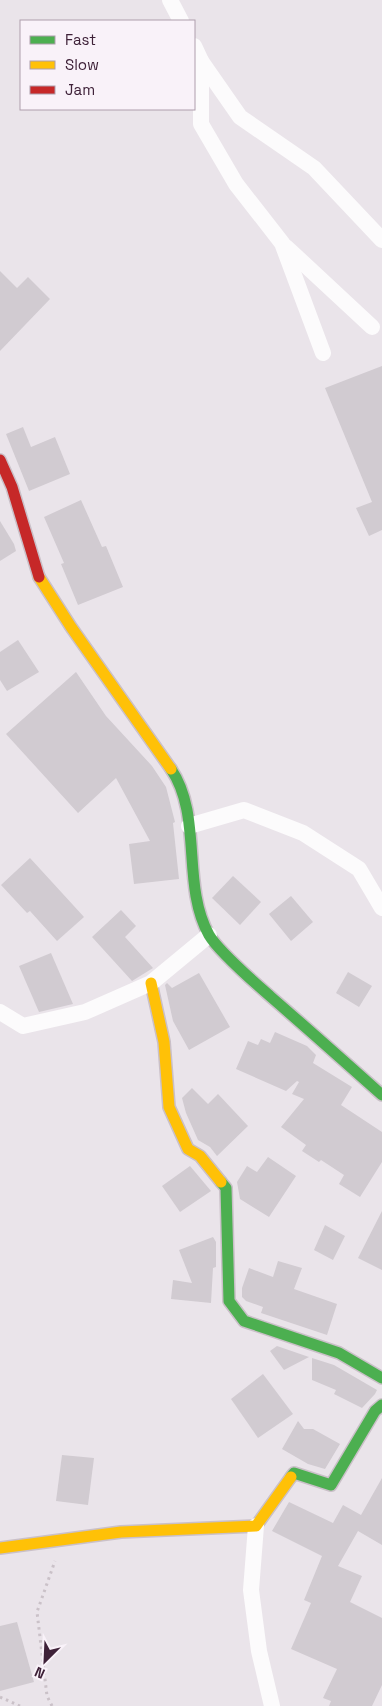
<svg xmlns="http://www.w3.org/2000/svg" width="382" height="1706" viewBox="0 0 382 1706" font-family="'Space Grotesk',sans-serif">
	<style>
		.building { fill: #d1cbd1 }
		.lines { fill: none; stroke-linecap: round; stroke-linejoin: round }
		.fast-casing { stroke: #cac0c8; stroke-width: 14 }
		.slow-casing { stroke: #cac0c8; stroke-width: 14 }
		.jam-casing { stroke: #cac0c8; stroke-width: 14 }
		.path { stroke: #cac1c8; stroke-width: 3; stroke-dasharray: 2.5 4; stroke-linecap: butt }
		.street { stroke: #fcfbfc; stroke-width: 16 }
		.fast { stroke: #4caf50; stroke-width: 11 }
		.slow { stroke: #ffc107; stroke-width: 11 }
		.jam { stroke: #c62828; stroke-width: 11 }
	</style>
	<rect width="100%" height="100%" fill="#eae4ea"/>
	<g class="building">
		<polygon points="0,271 17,288 28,277 50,299 0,351"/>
		<polygon points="382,366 382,530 369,536 356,508 372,502 325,388"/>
		<polygon points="23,427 31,447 55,437 70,474 29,491 6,434"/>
		<polygon points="81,500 102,547 106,546 123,587 78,605 61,564 64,563 44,517"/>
		<polygon points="0,521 14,544 16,551 0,561"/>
		<polygon points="18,640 39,672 7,691 0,680 0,652"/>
		<polygon points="76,672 106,716 152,766 166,787 175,822 173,823 179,879 134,884 129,844 150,841 116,778 78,813 6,734"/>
		<polygon points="30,858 84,917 57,941 30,911 27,913 1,885"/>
		<polygon points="233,876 261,902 240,925 212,898"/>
		<polygon points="291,896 313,922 291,941 269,914"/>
		<polygon points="121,910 136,926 125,937 153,968 132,981 92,937"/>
		<polygon points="51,953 73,1004 39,1012 19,966"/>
		<polygon points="348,972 372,986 359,1007 336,993"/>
		<polygon points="199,973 230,1027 189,1050 173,1021 165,985 167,983 172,988"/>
		<polygon points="275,1032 307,1046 316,1055 313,1063 352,1087 341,1105 382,1132 382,1162 360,1197 339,1184 344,1175 321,1160 319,1162 302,1151 306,1145 281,1127 304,1099 292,1094 299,1082 297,1081 286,1091 236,1069 248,1041 258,1045 261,1039 270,1043"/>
		<polygon points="192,1088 208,1104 218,1094 248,1126 217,1156 210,1147 198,1140 186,1113 182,1098"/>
		<polygon points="268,1157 296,1176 269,1217 240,1199 237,1182 247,1166 257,1172"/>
		<polygon points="190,1166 211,1191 180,1212 162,1186"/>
		<polygon points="382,1211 382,1270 358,1258"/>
		<polygon points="325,1225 345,1236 333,1260 314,1250"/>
		<polygon points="213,1237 216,1242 216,1267 213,1268 211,1303 171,1299 173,1280 192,1283 179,1250"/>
		<polygon points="278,1261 302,1268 294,1289 337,1304 327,1335 261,1313 263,1307 246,1301 242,1297 242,1288 249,1268 273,1277"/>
		<polygon points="277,1346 309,1357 284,1370 270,1351"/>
		<polygon points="312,1358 334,1365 377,1390 375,1394 362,1408 334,1394 336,1390 312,1380"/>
		<polygon points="263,1374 293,1414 258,1438 231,1399"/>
		<polygon points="298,1421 304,1429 313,1429 340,1444 325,1469 308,1464 282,1449"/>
		<polygon points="62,1455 94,1458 88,1505 56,1501"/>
		<polygon points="382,1478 382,1545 358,1531 338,1566 362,1576 350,1602 382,1618 382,1685 372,1706 329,1706 331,1701 323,1698 337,1669 291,1649 311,1603 304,1600 322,1556 272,1531 289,1502 333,1523 343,1505 361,1515"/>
		<polygon points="17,1622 34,1682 0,1691 0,1626"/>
	</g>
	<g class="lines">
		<defs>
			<g id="fast">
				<path d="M 171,769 C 203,816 181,885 209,935 C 219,952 254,982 271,997 C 308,1029 345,1062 382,1095"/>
				<polyline points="221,1182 226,1188 229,1301 244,1321 339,1353 382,1378"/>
				<polyline points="291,1477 294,1473 331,1485 375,1411 382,1405"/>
			</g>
			<g id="slow">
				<polyline points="39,577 71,627 171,769"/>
				<polyline points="151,983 164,1042 169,1107 188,1149 200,1156 221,1182"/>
				<polyline points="0,1548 121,1532 256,1526 291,1477"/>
			</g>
			<polyline id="jam" points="0,460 12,487 39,577"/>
		</defs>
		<use href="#fast" class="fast-casing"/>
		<use href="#slow" class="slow-casing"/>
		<use href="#jam" class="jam-casing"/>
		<g class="path">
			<polyline points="0,1697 20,1706"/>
			<polyline points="52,1706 47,1696 37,1612 55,1561"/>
		</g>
		<g class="street">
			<polyline points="170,0 181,21"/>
			<polyline points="194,46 201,61 201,124 236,184 282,243 323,353"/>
			<polyline points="201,61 240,117 314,168 382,240"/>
			<polyline points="286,247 372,327"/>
			<polyline points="189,826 244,810 303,833 359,869 382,908"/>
			<polyline points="0,1012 23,1026 85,1012 151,983 209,935"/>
			<polyline points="256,1526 251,1590 259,1651 272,1706"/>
		</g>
		<use href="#fast" class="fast"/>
		<use href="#slow" class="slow"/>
		<use href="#jam" class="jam"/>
	</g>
	<rect x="20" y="20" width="175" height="90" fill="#f9f2f9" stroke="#ae9eac"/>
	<rect x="30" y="36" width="25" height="8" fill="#4caf50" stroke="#ae9eac"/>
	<text x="65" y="45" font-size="15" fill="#3e2138">Fast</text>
	<rect x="30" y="61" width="25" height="8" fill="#ffc107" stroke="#ae9eac"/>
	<text x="65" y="70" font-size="15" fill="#3e2138">Slow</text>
	<rect x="30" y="86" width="25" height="8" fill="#c62828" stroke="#ae9eac"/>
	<text x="65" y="95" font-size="15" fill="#3e2138">Jam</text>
	<g transform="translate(45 1661) rotate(204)" stroke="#f9f2f9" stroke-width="4" paint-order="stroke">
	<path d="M0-4L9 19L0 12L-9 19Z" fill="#3e2138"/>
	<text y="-8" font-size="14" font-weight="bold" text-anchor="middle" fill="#3e2138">N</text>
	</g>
</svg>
